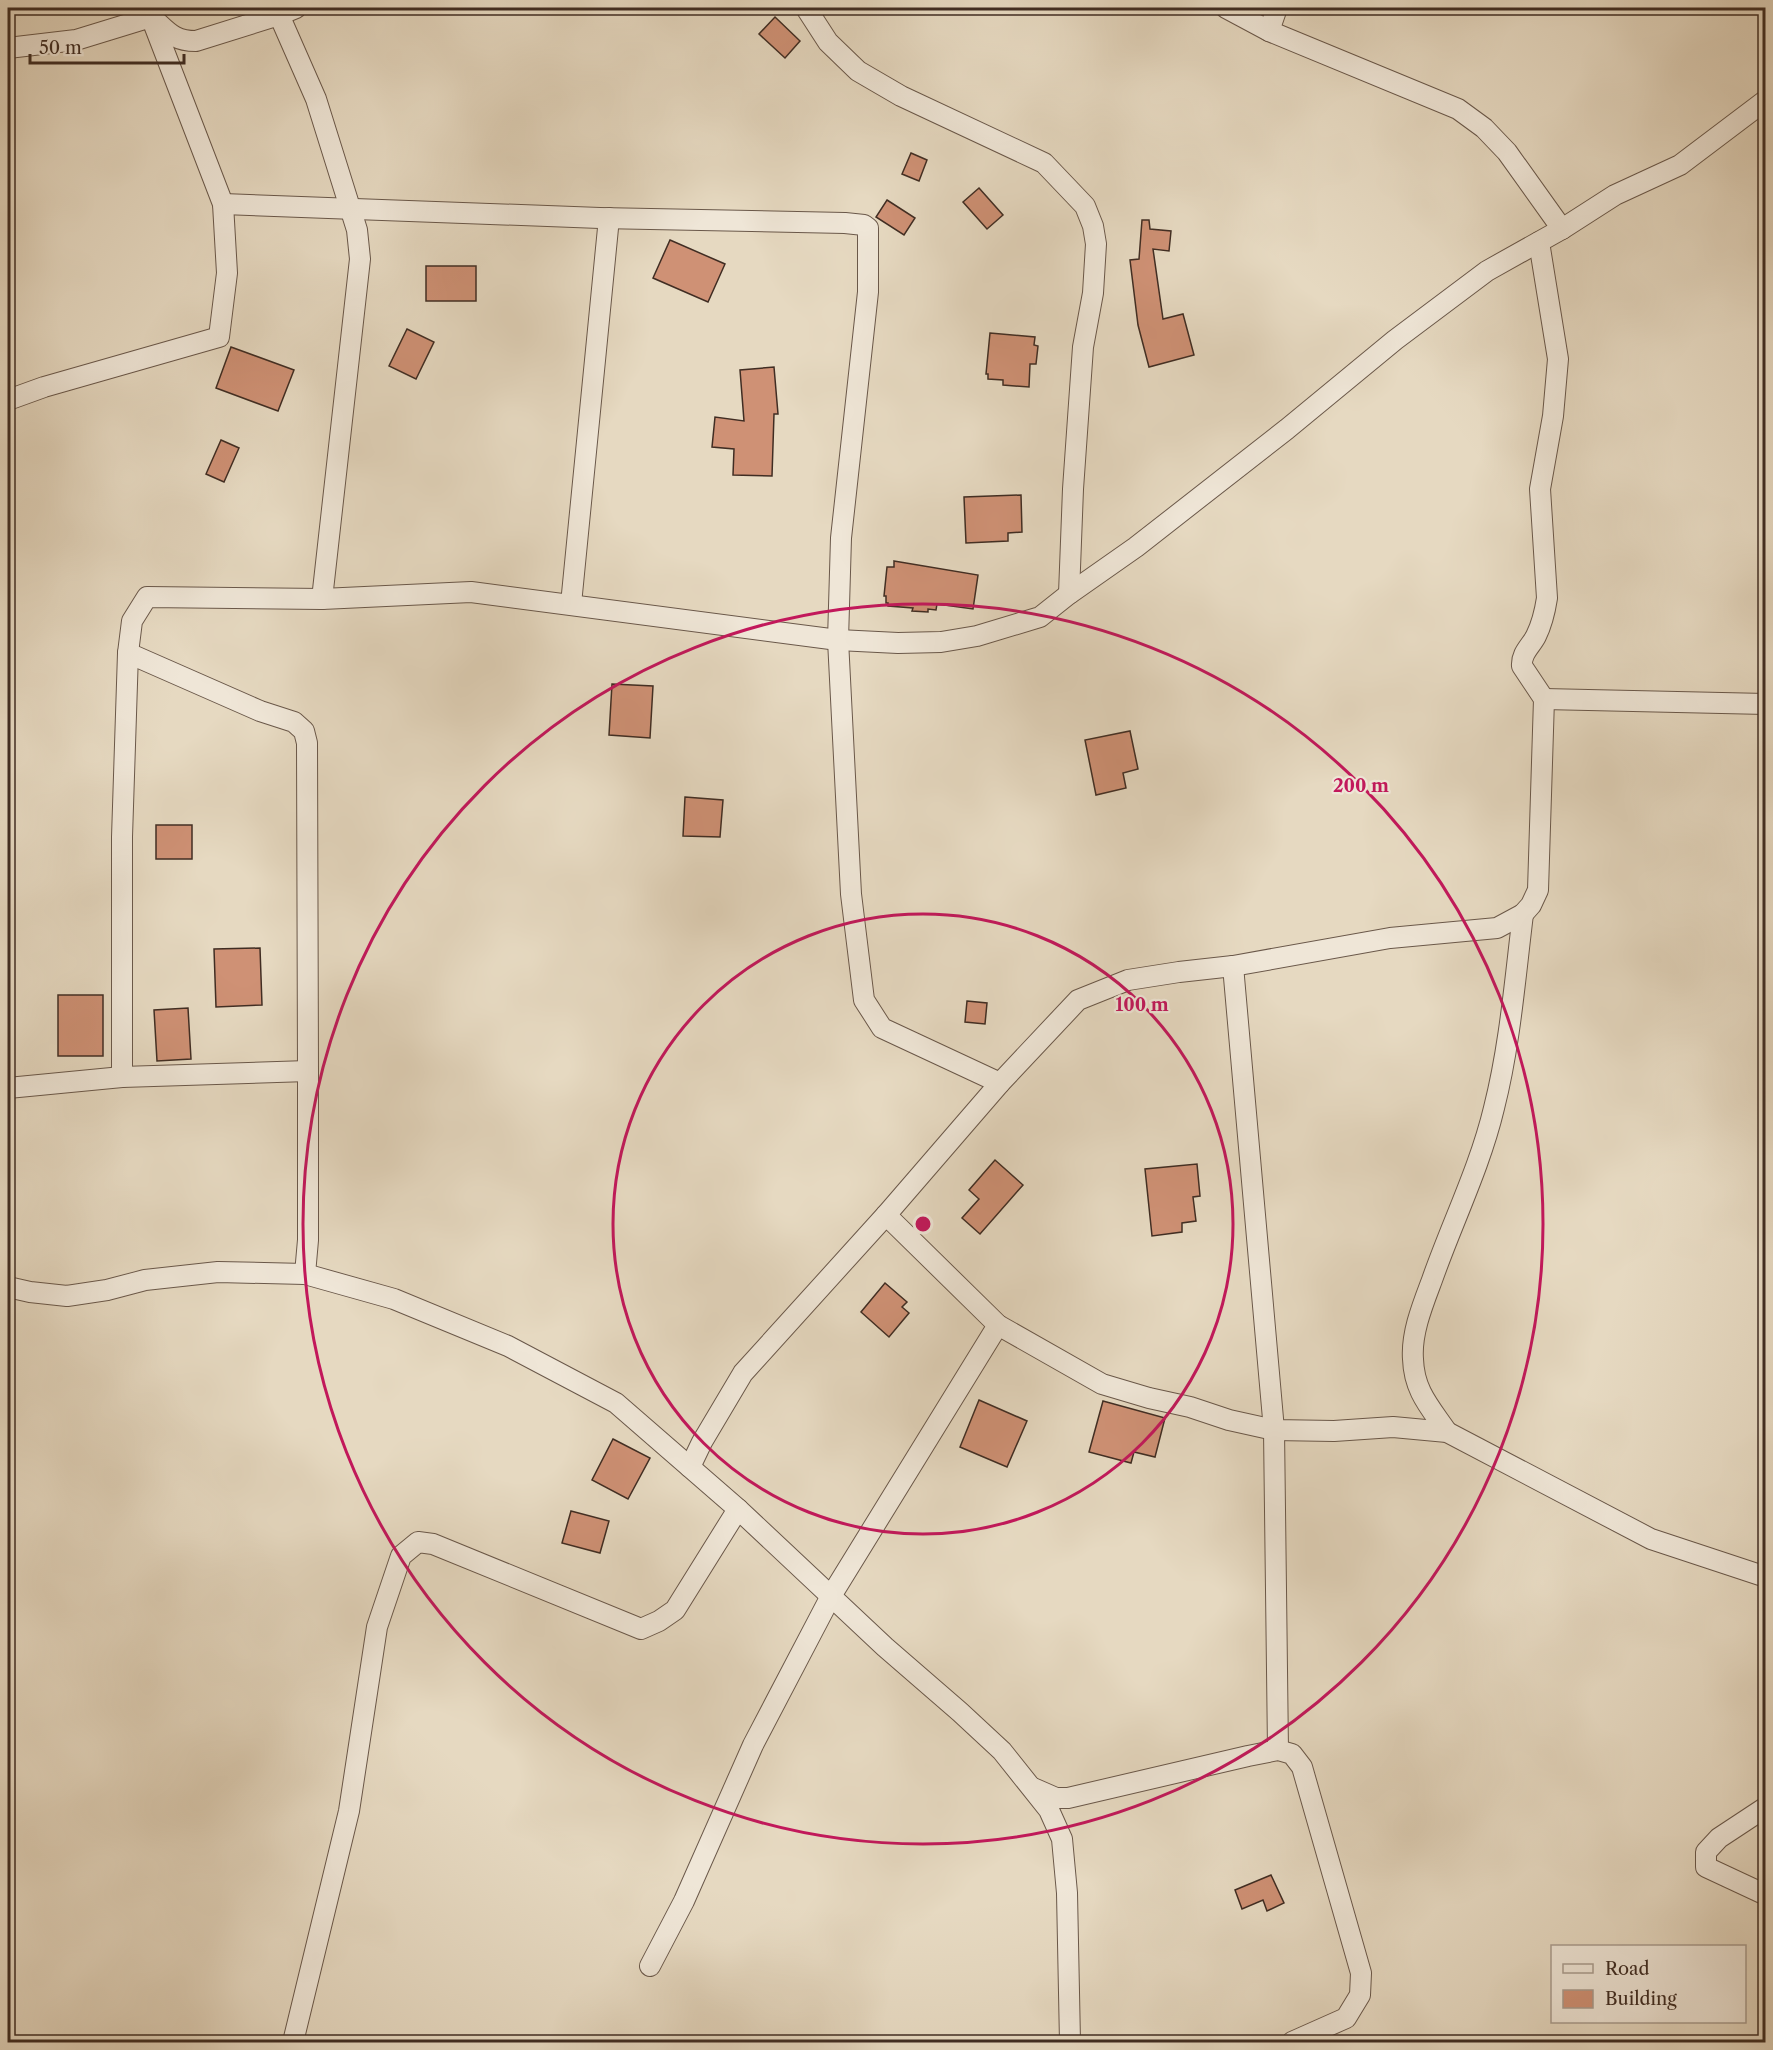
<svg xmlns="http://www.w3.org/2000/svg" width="1773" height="2050" viewBox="0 0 1773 2050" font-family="'Libre Caslon Text',serif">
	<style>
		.building { fill: #cf9175; stroke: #402d23; stroke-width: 1.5 }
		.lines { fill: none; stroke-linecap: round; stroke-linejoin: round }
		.street-casing { stroke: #6a584a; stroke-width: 22 }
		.street { stroke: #efe6d7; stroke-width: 20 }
		.ring { fill: none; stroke: #c2185b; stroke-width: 3 }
		.centre { fill: #c2185b; stroke: #efe6d7; stroke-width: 3 }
		.ring-label { font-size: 18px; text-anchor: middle; font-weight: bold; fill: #c2185b; stroke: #efe6d7; stroke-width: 4.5; stroke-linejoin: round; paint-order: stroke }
	</style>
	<rect width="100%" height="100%" fill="#e6d9c1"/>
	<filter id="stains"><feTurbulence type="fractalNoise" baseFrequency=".00333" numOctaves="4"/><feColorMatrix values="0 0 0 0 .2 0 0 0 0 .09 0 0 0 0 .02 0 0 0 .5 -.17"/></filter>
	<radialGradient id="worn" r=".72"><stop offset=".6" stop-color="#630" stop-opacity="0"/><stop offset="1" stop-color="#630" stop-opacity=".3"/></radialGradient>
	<g class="building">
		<polygon points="775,17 800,41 785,58 759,34"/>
		<polygon points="911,153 927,160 919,181 902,174"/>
		<polygon points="979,188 1003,215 987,229 963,202"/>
		<polygon points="887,200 915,218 904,235 876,217"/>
		<polygon points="1142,220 1149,220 1150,229 1171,231 1169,251 1153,249 1163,319 1183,314 1194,355 1149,367 1138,325 1130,260 1139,259"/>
		<polygon points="670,240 725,264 708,302 653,278"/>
		<rect x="426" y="266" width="50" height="35"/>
		<polygon points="407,329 434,342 416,379 389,366"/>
		<polygon points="990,333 1035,337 1034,345 1038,346 1036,364 1030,364 1029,387 1003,385 1003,380 988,379 988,374 986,374"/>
		<polygon points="231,347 294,370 278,411 216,388"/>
		<polygon points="774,367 778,414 774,414 772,476 733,475 734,449 712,447 715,417 744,421 740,370"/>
		<polygon points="221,440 239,448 224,482 206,474"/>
		<polygon points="1021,495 1022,532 1008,533 1008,541 966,543 964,497"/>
		<polygon points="894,561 978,575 973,609 937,604 936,610 928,609 928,612 912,611 913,608 888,606 888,603 886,603 886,596 884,596 887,567 894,567"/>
		<polygon points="612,684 653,686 650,738 609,735"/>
		<polygon points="1130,731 1138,769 1123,773 1126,788 1096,795 1085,740"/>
		<polygon points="685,797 723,800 720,837 683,836"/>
		<rect x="156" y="825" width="36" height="34"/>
		<polygon points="260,948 262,1005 216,1007 214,949"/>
		<rect x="58" y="995" width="45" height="61"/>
		<polygon points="967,1001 987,1003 985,1024 965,1022"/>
		<polygon points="188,1008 191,1059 157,1061 154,1010"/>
		<polygon points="995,1160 1023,1185 980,1234 962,1218 979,1199 969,1190"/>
		<polygon points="1197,1164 1200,1196 1193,1197 1196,1221 1182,1223 1182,1232 1152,1236 1145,1169"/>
		<polygon points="885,1283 907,1302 902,1307 909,1313 889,1337 861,1312"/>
		<polygon points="979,1400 1027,1421 1007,1467 960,1447"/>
		<polygon points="1103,1401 1165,1418 1155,1457 1134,1452 1131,1463 1089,1452"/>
		<polygon points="613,1439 650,1458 628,1499 592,1480"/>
		<polygon points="571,1511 609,1521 600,1553 562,1543"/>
		<polygon points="1271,1875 1284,1903 1267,1911 1263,1900 1242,1909 1235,1890"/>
	</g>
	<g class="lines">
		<defs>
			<g id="street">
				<polyline points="276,8 316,99 357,230 360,259 322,599"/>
				<polyline points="806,8 828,42 858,71 901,96 1044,163 1085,206 1093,226 1096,244 1093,293 1083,347 1073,489 1069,594"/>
				<polyline points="1226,8 1269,31 1458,109 1484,128 1507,152 1562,229"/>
				<path d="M 155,20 C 169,33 175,41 196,41 L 279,15 L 296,8"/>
				<polyline points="1269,31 1277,8"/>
				<polyline points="8,48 76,40 151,17 223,204 227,273 219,337 44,387 8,400"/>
				<polyline points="223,204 600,218 845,223 864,225 868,228 868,292 841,538 838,640 851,894 864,1000 882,1028 1000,1083"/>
				<polyline points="571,604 609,218"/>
				<polyline points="128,653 260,711 294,722 304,731 307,743 308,1071 308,1240 305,1274"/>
				<polyline points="1544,699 1766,704"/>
				<polyline points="1233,966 1274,1430 1278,1750"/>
				<polyline points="122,1077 122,837 128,653 132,621 147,597 322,599 471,592 838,640 898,643 941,642 977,636 1040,617 1069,594 1136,547 1287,429 1395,340 1487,271 1562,229 1615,195 1680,165 1766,100"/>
				<polyline points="8,1088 122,1077 308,1071"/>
				<polyline points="886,1215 998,1325 1102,1384 1149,1398 1190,1407 1229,1420 1274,1430 1334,1431 1393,1427 1447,1432 1651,1539 1766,1577"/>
				<polyline points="8,1287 30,1292 67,1296 107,1290 145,1280 218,1272 305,1274 394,1299 508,1346 616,1403 738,1509 885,1647 960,1712 1002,1751 1049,1810 1062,1839 1067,1893 1070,2042"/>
				<path d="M 1447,1432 C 1430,1407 1414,1391 1413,1359 C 1411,1333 1423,1304 1432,1280 C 1452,1223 1480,1167 1494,1108 C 1510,1045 1515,979 1523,914"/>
				<path d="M 690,1467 L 702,1442 L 743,1373 L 886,1215 L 1000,1083 L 1078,1000 L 1128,980 L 1179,972 L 1233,966 L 1390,938 L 1497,928 L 1523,914 L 1531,905 L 1538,890 L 1544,699 L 1522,666 C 1521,653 1531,646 1536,636 C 1542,624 1545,611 1547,598 L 1540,489 L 1553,416 L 1558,359 L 1539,242"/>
				<polyline points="1033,1788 1056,1798 1068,1798 1248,1756 1278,1750 1292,1754 1302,1767 1361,1973 1360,1995 1346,2018 1292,2042"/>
				<polyline points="1766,1807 1719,1838 1706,1852 1706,1867 1766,1895"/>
				<polyline points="650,1966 684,1901 753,1745 831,1596 998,1325"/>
				<polyline points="293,2042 349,1811 377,1627 401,1556 418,1542 433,1544 641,1629 659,1621 675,1610 738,1509"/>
			</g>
		</defs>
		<use href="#street" class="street-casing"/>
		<use href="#street" class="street"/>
	</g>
	<g class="ring">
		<circle cx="923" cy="1224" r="310"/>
		<circle cx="923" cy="1224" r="620"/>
	</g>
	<circle cx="923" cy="1224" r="9" class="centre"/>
	<g class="ring-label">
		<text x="1361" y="792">200 m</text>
		<text x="1142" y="1011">100 m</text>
	</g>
	<rect width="1773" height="2050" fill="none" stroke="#e6d9c1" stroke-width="30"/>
	<rect x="9" y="9" width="1755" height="2032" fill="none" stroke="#402d23" stroke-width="3"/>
	<rect x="15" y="15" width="1743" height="2020" fill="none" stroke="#402d23" stroke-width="1.5"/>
	<rect x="1551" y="1945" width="195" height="78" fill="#efe6d7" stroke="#a99c8f" stroke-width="1.5"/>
	<rect x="1563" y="1964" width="30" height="9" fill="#efe6d7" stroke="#a99c8f" stroke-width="1.5"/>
	<text x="1605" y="1975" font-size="18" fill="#402d23">Road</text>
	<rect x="1563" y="1990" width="30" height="18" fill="#cf9175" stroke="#a99c8f" stroke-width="1.5"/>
	<text x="1605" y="2005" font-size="18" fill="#402d23">Building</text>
	<path d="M30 54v9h154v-9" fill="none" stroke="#402d23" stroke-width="3"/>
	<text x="39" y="54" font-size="18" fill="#402d23" stroke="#efe6d7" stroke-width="4.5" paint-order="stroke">50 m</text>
	<rect width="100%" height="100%" filter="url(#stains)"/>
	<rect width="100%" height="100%" fill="url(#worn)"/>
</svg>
